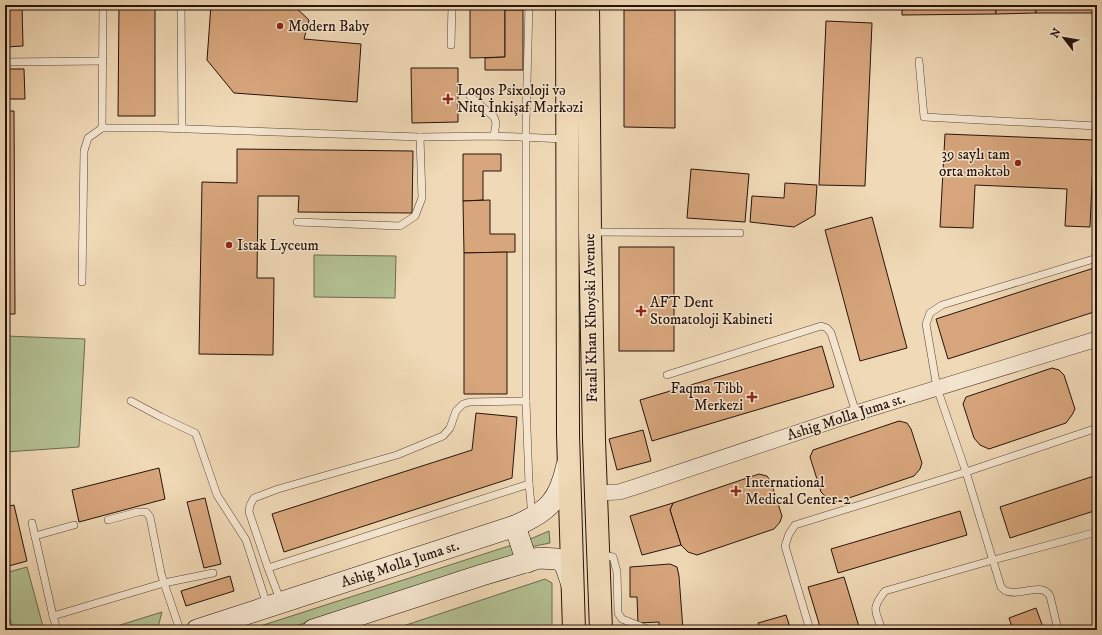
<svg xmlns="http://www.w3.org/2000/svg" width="1102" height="635" viewBox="0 0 1102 635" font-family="'IM FELL DW Pica',serif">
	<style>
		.green { fill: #b3c093; stroke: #6d6a50 }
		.building { fill: #d8a67d; stroke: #27130c }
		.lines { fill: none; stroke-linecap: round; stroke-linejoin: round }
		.service-casing { stroke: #594436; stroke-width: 8 }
		.minor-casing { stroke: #594436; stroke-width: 16 }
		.secondary-casing { stroke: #27130c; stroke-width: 22 }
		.primary-casing { stroke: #27130c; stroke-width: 24 }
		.service { stroke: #f5e6d0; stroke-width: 7 }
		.minor { stroke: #f5e6d0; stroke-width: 15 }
		.secondary { stroke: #f5e6d0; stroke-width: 21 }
		.primary { stroke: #f0d9b6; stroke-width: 22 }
		.poi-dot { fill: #8f2418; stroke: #f5e6d0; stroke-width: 1.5 }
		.labels { text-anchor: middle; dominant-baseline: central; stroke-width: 3; stroke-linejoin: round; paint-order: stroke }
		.poi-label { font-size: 15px; fill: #27130c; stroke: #f5e6d0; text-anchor: start }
		.street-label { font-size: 15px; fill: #27130c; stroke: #f5e6d0 }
	</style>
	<rect width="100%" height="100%" fill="#f0d9b6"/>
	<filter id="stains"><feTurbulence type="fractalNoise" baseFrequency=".005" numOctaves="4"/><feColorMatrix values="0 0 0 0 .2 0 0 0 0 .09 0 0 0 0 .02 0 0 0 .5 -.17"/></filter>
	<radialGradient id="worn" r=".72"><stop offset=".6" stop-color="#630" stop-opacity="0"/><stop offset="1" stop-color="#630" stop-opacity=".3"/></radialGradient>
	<g class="green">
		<polygon points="314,255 396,256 395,298 314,297"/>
		<polygon points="5,336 85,339 79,447 5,452"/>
		<polygon points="549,531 550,543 530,547 528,540"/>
		<polygon points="512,545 515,555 283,630 248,630"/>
		<polygon points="27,567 44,630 13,630 5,601 5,573"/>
		<polygon points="545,579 552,583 552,630 391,630"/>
		<polygon points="162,612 158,627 150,630 104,630"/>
	</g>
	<g class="building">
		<polygon points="5,5 22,5 23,46 5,47"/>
		<polygon points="119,5 155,5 155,116 118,116"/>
		<polygon points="211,5 293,5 309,20 304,39 361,44 357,102 234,93 207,60"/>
		<polygon points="470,5 505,5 505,57 470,58"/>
		<polygon points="902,5 996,5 996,14 902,15"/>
		<polygon points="996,5 1036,5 1036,13 996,14"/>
		<rect x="1036" y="5" width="61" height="8"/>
		<polygon points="505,10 523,10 523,70 485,70 485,58 505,57"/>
		<polygon points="624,10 675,10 675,128 624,127"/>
		<polygon points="826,21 872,23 865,186 819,185"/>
		<polygon points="411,68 458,68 458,122 412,123"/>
		<polygon points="5,69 24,69 25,99 5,99"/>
		<polygon points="5,111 14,111 15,314 5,314"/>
		<polygon points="945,134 1094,140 1090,227 1065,226 1067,189 975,185 973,228 940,227"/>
		<polygon points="237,149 413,151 412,213 298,212 299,196 258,196 257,278 274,278 273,355 199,354 202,182 237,183"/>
		<polygon points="463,154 501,154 501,171 483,171 483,200 463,201"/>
		<polygon points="691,169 749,174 745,222 687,218"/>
		<polygon points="785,183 817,185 815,215 794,227 750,222 752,196 784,198"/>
		<polygon points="490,200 490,234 515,234 515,252 464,253 463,201"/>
		<polygon points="872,217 907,348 860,361 825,230"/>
		<rect x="619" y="247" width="55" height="104"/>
		<polygon points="507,252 507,394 464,394 464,253"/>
		<polygon points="1097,267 1097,311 948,359 936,319"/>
		<polygon points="822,346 834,387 652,441 640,400"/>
		<polygon points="1052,368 1059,370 1064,375 1075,409 1072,415 1066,423 989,449 980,445 974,438 963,404 966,397"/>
		<polygon points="476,413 517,417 512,478 284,552 272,514 472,450"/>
		<polygon points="899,421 907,423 911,429 922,463 920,469 914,476 837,502 828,499 821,492 810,457 813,450"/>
		<polygon points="643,430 651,461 617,470 609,439"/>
		<polygon points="159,468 165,499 79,522 72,490"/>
		<polygon points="759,474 767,476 771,482 782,516 780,522 774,529 697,555 688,552 681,545 670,510 673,503"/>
		<polygon points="1097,475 1097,510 1010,538 1000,507"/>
		<polygon points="205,498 221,564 204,568 187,502"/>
		<polygon points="673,503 670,510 681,545 642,555 630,516"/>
		<polygon points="14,505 27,561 5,567 5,507"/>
		<polygon points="960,511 967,535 838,573 831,549"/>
		<polygon points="670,564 677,567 679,576 683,630 659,630 659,622 638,623 637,597 630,597 630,567"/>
		<polygon points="230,576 234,591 186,606 181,591"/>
		<polygon points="844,577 860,630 821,630 808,587"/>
		<polygon points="1036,608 1044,630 1013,630 1009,618"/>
		<polygon points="786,615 791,630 760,630 758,623"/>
	</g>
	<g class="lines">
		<defs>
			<g id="service">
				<polyline points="181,5 182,129"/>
				<polyline points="529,5 526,120 526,401 529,484 532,515"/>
				<polyline points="451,45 452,5"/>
				<polyline points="919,61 924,117 1097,126"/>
				<polyline points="5,62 103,61"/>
				<polyline points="470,96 494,117 496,123 494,136"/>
				<polyline points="102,128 103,5"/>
				<polyline points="297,222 400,226 415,216 422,198 420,137"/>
				<polyline points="592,232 740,233"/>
				<polyline points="82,282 84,151 88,138 102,128 160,128 420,137 494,136 565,139"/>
				<polyline points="667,375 821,326 827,328 831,333 856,413"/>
				<polyline points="131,401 161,417 195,433 197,437 217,495 246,540 267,605"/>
				<polyline points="526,401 470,402 463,404 456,411 450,428 443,436 397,455 278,489 254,498 250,505 249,512 268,568 529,484"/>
				<polyline points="32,523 53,616 57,630"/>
				<polyline points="35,536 74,525"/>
				<polyline points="600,556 608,556 613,557 617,572 618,613 622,619 650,630"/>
				<polyline points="268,568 281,602"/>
				<polyline points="53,616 164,583 161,573 150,517 146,512 138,512 108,520"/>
				<polyline points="180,630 164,583 213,573"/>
				<polyline points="810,630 785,546 789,534 795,525 966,472 1097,428"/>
				<path d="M 882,630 C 875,610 871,609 885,591 L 993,560 L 1097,532"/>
				<path d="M 1058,630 L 1050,596 C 1041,581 1020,597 1006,591 C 1005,591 1002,588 1001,587 L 966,472 L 937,388 L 926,324 L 930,313 L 942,305 L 1097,258"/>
			</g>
			<polyline id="minor" points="596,493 619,492 635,487 856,413 1097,339"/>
			<g id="secondary">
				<polyline points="515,526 527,562"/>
				<path d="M 197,630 L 515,526 C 549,511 559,501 567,465"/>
				<polyline points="313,630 482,575 539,558 557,559 563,562 566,567 572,585"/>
			</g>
			<g id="primary">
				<polyline points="567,5 568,434 574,630"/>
				<polyline points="588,5 590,232 594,440 601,630"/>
			</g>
		</defs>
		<use href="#service" class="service-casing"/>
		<use href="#minor" class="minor-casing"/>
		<use href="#secondary" class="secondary-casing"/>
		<use href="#primary" class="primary-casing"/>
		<use href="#service" class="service"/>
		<use href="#minor" class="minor"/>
		<use href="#secondary" class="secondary"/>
		<use href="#primary" class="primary"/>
	</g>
	<g class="poi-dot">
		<circle cx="280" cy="26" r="4"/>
		<path d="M446 93h4v4h4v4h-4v4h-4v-4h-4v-4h4z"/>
		<circle cx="1018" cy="163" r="4"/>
		<circle cx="229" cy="245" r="4"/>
		<path d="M639 305h4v4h4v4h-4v4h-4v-4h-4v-4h4z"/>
		<path d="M750 391h4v4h4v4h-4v4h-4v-4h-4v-4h4z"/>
		<path d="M734 485h4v4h4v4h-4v4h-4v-4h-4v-4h4z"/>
	</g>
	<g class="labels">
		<g class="poi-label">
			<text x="288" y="26">Modern Baby</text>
			<text x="457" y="90">Loqos Psixoloji və<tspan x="457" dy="17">Nitq İnkişaf Mərkəzi</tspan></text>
			<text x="1010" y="154" text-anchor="end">39 saylı tam<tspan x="1010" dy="17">orta məktəb</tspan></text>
			<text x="237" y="245">Istak Lyceum</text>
			<text x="650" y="302">AFT Dent<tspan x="650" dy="17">Stomatoloji Kabineti</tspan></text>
			<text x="743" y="388" text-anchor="end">Faqma Tibb<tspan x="743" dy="17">Merkezi</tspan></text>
			<text x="745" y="482">International<tspan x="745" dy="17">Medical Center-2</tspan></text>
		</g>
		<g class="street-label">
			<text transform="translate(591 318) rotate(-91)">Fatali Khan Khoyski Avenue</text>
			<text transform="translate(846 417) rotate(-18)">Ashig Molla Juma st.</text>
			<text transform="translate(400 564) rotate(-18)">Ashig Molla Juma st.</text>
		</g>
	</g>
	<rect width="1102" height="635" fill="none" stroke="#f0d9b6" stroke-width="20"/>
	<rect x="6" y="6" width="1090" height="623" fill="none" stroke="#27130c" stroke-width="2"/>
	<rect x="10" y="10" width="1082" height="615" fill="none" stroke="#27130c"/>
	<g transform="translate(1064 38) rotate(301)" stroke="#f5e6d0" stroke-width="3" paint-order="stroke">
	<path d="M0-3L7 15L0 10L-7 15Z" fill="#27130c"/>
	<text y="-6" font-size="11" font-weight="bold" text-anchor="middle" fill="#27130c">N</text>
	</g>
	<rect width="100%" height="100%" filter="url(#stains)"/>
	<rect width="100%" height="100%" fill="url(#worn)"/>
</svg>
